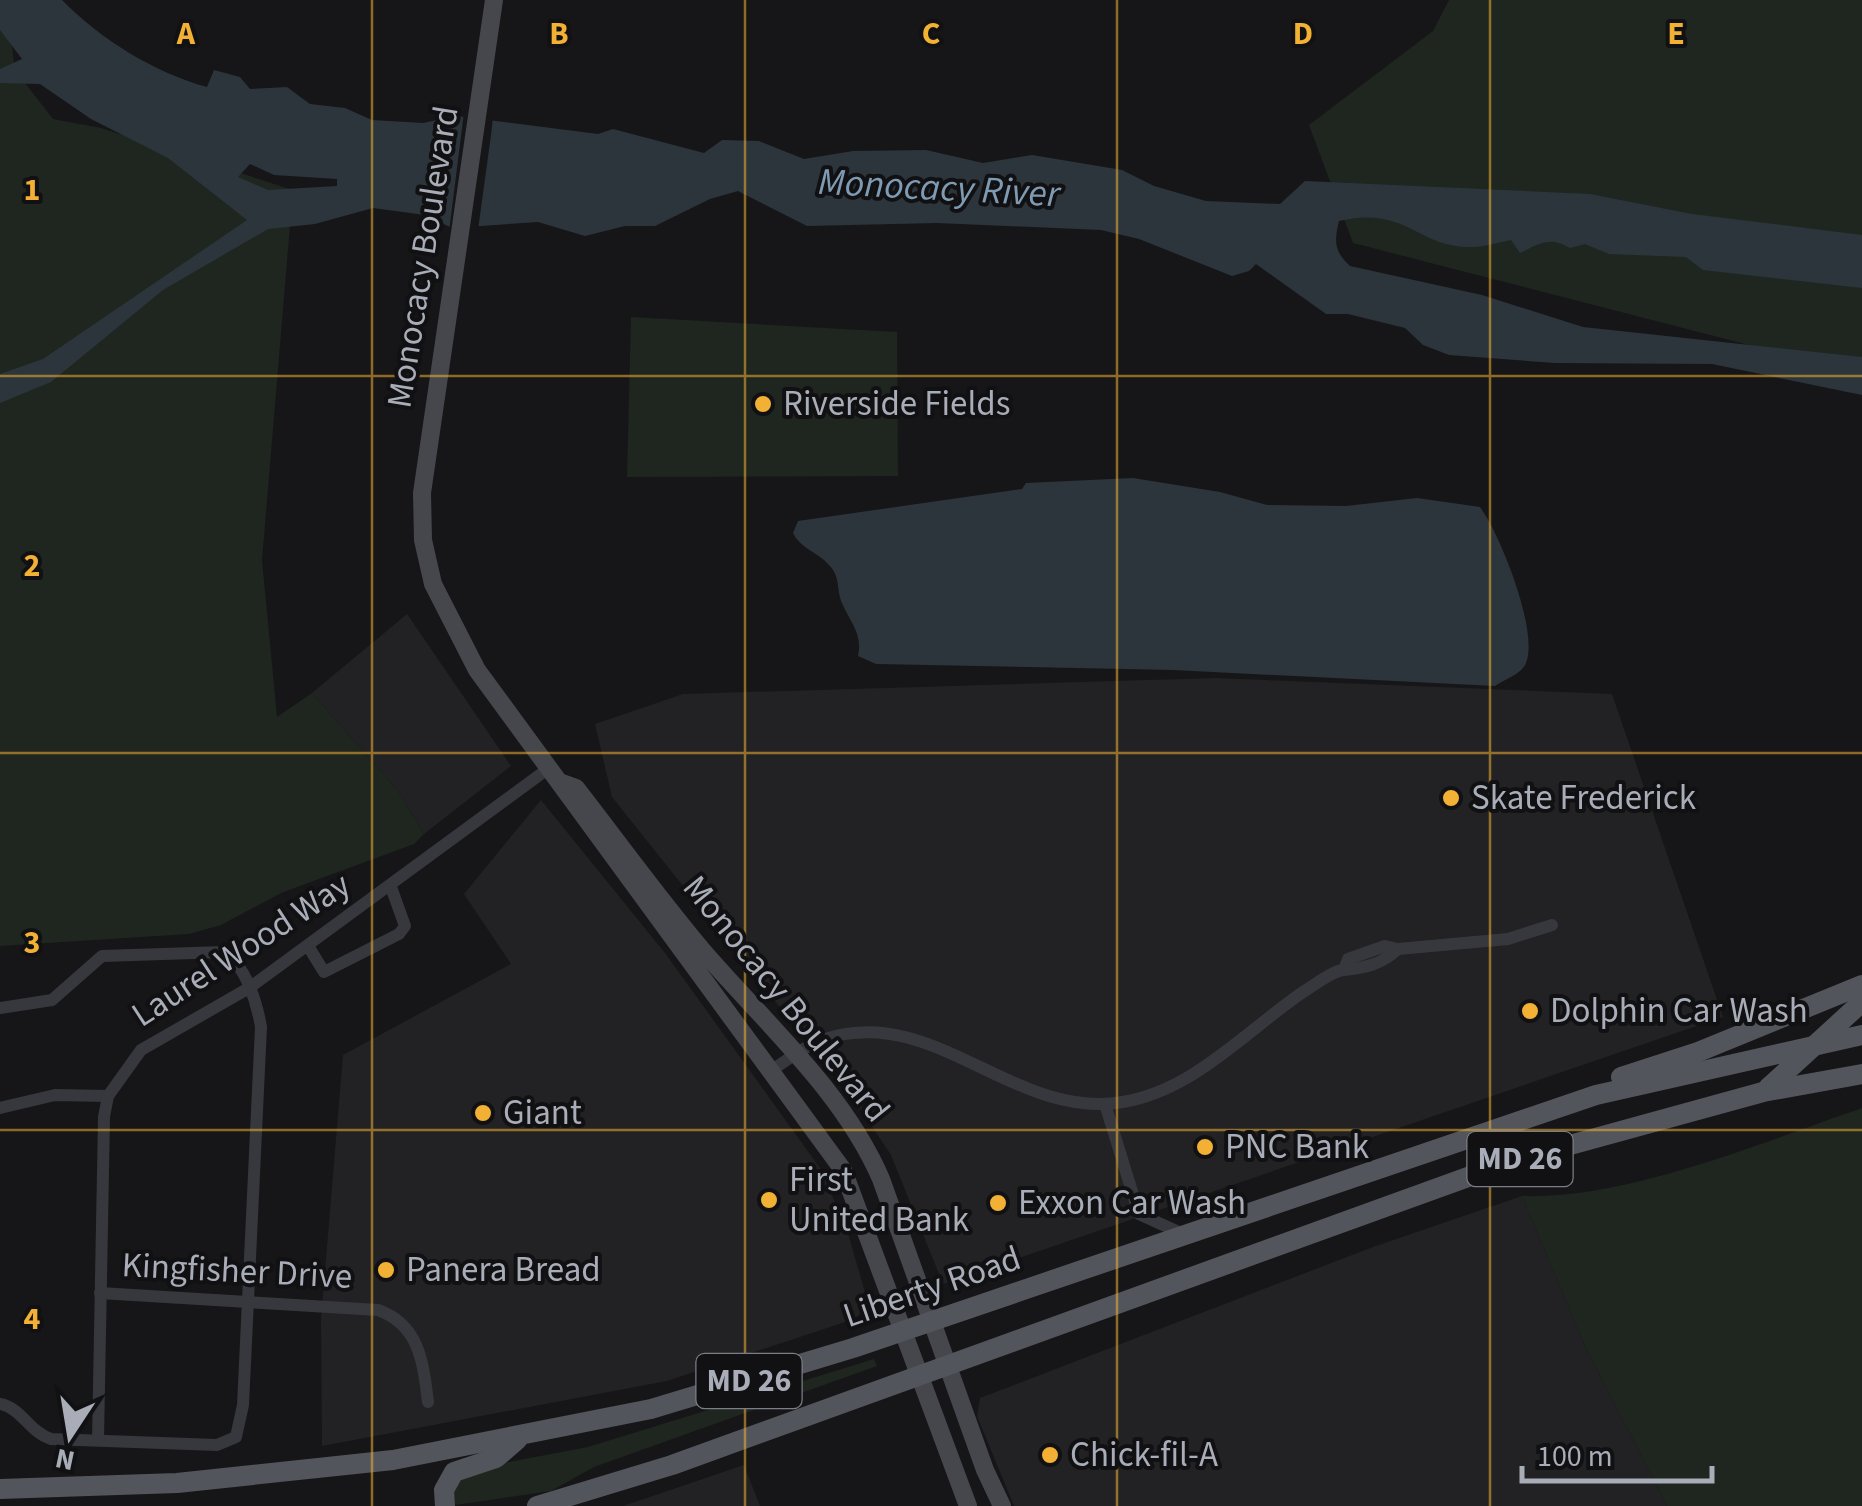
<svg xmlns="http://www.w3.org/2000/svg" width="1862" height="1506" viewBox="0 0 1862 1506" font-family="'Source Sans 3',sans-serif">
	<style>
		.built { fill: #222225 }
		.green { fill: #1e261f }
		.water { fill: #2c353c; fill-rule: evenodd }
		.pier { fill: #161618 }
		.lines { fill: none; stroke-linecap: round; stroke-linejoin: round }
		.minor { stroke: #37383d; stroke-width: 12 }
		.secondary { stroke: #45474d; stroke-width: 18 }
		.primary { stroke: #53555c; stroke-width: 20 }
		.grid { fill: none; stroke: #f2b134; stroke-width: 2.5; stroke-opacity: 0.55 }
		.poi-dot { fill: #f2b134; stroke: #111113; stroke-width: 4 }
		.labels { text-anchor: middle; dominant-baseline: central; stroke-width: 8; stroke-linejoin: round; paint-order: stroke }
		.shield { fill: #111113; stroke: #7b7e86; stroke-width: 2.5 }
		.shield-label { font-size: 32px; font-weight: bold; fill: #a8adb8 }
		.street-label { font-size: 35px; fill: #a8adb8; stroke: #111113 }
		.poi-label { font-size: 35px; fill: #a8adb8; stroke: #111113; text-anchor: start }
		.water-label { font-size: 38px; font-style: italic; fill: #7f9bb3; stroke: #111113 }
		.grid-label { font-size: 32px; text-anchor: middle; font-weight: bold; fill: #f2b134; stroke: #111113; stroke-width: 8; stroke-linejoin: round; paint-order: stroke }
	</style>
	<rect width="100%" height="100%" fill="#161618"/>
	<g class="built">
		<polygon points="407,614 511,766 424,834 398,791 312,693"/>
		<polygon points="1216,678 1612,694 1723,1017 943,1284 891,1155 839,1077 839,1061 787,1016 612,797 595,724 683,694"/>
		<polygon points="541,800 665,953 820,1168 847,1230 869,1306 854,1319 667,1381 322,1446 321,1319 343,1055 511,964 464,894"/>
		<polygon points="1522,1196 1585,1346 1667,1506 1014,1506 977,1416 980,1398 1373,1247"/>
		<polygon points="744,1465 760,1506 623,1506"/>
	</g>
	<g class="green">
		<polygon points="1449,0 1862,0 1862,374 1353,243 1309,125 1433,31"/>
		<polygon points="0,22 10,32 15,70 53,119 101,128 293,190 262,560 277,717 312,693 398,791 424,834 414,844 281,893 221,925 189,934 0,946"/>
		<polygon points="631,317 897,332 898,476 627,477"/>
		<path d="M 1862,1108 L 1862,1506 L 1667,1506 L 1585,1346 L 1522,1196 C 1626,1200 1763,1142 1862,1108 Z"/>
		<polygon points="874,1359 877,1366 594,1467 551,1491 455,1505 452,1486 477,1468 588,1447"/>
	</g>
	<g class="water">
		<path d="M 0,0 L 62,0 C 100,39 155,73 207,87 L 214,70 L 240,77 L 250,89 L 287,87 L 310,104 L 345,108 L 372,120 L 423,123 L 456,116 L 598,134 L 613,129 L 704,153 L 722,140 L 759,141 L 804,159 L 853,151 L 926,150 L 983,163 L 1032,155 L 1122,170 L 1154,186 L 1206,201 L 1280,204 L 1305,181 L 1590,194 L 1692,214 L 1862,235 L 1862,288 L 1703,270 L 1686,257 L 1609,254 L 1585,244 L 1570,248 C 1550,236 1540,243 1520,253 L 1511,240 C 1499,242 1485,247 1473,247 C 1418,249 1407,205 1339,221 C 1334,242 1334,251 1350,266 L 1482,295 L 1583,327 L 1862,357 L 1862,395 L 1712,364 L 1555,363 L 1449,355 L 1423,345 L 1405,328 L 1348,314 L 1326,314 L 1256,264 L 1249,271 L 1232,276 L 1139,239 L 1101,230 L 937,223 L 807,226 L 738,191 L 710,199 L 655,226 L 625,226 L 585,236 L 538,222 L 452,228 L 425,215 L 373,208 L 315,224 L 268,229 L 163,290 L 51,382 L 0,403 L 0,374 L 43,359 L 247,220 L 168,158 L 91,119 L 40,84 L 0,83 L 0,69 L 22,59 L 0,30 ZM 250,164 L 274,175 L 337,179 L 337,186 L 268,190 L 238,177 Z"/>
		<path d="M 1133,478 L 1220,492 L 1267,505 L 1346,506 L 1417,498 L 1480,507 C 1500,534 1539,631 1526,663 C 1522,674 1505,679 1495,686 L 1173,670 L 876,664 L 858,656 C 863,634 850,622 842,603 C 836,589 841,577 829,565 C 818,552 801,549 793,533 L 798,521 L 1022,489 L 1026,483 Z"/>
	</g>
	<polygon class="pier" points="464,112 493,117 491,135 478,230 453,233 449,232"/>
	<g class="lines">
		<g class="minor">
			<polyline points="308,946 324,972 399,934 405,926 391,887"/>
			<polyline points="1344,970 1348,959 1385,946 1398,949 1508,939 1552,925"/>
			<path d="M 0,1008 L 52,1000 L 102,956 L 224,952 C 246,966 257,1003 261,1027 L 243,1405 L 236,1437 L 217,1445 L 51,1439 C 29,1432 22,1408 0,1404"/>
			<path d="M 772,1070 C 789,1059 806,1045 825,1039 C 934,1003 1014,1121 1123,1102 C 1194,1090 1246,1031 1303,992 C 1315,985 1330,972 1343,970 C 1364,968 1381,965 1398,949"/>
			<polyline points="1105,1104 1139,1214 1183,1234"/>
			<polyline points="0,1108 55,1095 108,1096"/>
			<path d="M 100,1293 L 378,1310 C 420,1325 423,1363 428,1402"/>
			<polyline points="98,1440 104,1117 108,1096 141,1050 249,988 549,768"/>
		</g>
		<g class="secondary">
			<polyline points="494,0 422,493 423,540 433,584 477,670 843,1170 968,1506"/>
			<path d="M 562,783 L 576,788 C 618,842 659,899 703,951 C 765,1023 843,1091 881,1179 L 985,1470 L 1002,1506"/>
		</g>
		<g class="primary">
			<polyline points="1621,1077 1698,1052 1862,985"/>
			<polyline points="1768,1088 1862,1002"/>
			<polyline points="0,1489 177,1483 393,1460 651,1409 853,1348 1596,1095 1862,1035"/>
			<polyline points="445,1506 444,1490 454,1472 496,1458 517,1440"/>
			<polyline points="537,1506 672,1465 1515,1160 1763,1092 1862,1074"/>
		</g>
	</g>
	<path class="grid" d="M 372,0 L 372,1506M 745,0 L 745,1506M 1117,0 L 1117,1506M 1490,0 L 1490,1506M 0,376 L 1862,376M 0,753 L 1862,753M 0,1130 L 1862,1130"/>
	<g class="poi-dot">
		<circle cx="763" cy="404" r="10"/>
		<circle cx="1451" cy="798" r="10"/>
		<circle cx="1530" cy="1011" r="10"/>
		<circle cx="483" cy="1113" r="10"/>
		<circle cx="1205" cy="1147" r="10"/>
		<circle cx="769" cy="1200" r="10"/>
		<circle cx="998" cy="1203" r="10"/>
		<circle cx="386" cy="1270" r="10"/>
		<circle cx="1050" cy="1455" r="10"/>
	</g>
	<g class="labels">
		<g class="shield">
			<rect x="1467.5" y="1132" width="105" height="54" rx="8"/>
			<rect x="696.5" y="1354" width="105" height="54" rx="8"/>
		</g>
		<g class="shield-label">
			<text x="1520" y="1159">MD 26</text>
			<text x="749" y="1381">MD 26</text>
		</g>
		<g class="street-label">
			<text transform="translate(423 257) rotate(-81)">Monocacy Boulevard</text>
			<text transform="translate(241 950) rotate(-33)">Laurel Wood Way</text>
			<text transform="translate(786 999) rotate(51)">Monocacy Boulevard</text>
			<text transform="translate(237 1271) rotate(3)">Kingfisher Drive</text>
			<text transform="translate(932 1287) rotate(-19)">Liberty Road</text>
		</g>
		<g class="poi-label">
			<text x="783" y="404">Riverside Fields</text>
			<text x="1471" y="798">Skate Frederick</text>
			<text x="1550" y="1011">Dolphin Car Wash</text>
			<text x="503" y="1113">Giant</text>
			<text x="1225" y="1147">PNC Bank</text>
			<text x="789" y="1180">First<tspan x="789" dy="40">United Bank</tspan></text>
			<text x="1018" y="1203">Exxon Car Wash</text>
			<text x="406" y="1270">Panera Bread</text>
			<text x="1070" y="1455">Chick-fil-A</text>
		</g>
		<g class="water-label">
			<text transform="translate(939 188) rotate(3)">Monocacy River</text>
		</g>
	</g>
	<g class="grid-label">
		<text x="186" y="44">A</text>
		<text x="559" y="44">B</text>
		<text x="931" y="44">C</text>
		<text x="1303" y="44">D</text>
		<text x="1676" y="44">E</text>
		<text x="32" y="200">1</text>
		<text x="32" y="576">2</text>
		<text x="32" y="953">3</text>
		<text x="32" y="1329">4</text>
	</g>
	<g transform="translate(70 1436) rotate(192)" stroke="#111113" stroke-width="8" paint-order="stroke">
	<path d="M0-8L18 38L0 25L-18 38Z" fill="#a8adb8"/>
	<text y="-15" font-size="28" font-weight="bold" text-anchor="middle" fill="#a8adb8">N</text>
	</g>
	<path d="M1522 1466v15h190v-15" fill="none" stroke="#a8adb8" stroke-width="5"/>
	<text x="1537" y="1466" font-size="30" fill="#a8adb8" stroke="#111113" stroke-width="8" paint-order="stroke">100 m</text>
</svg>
